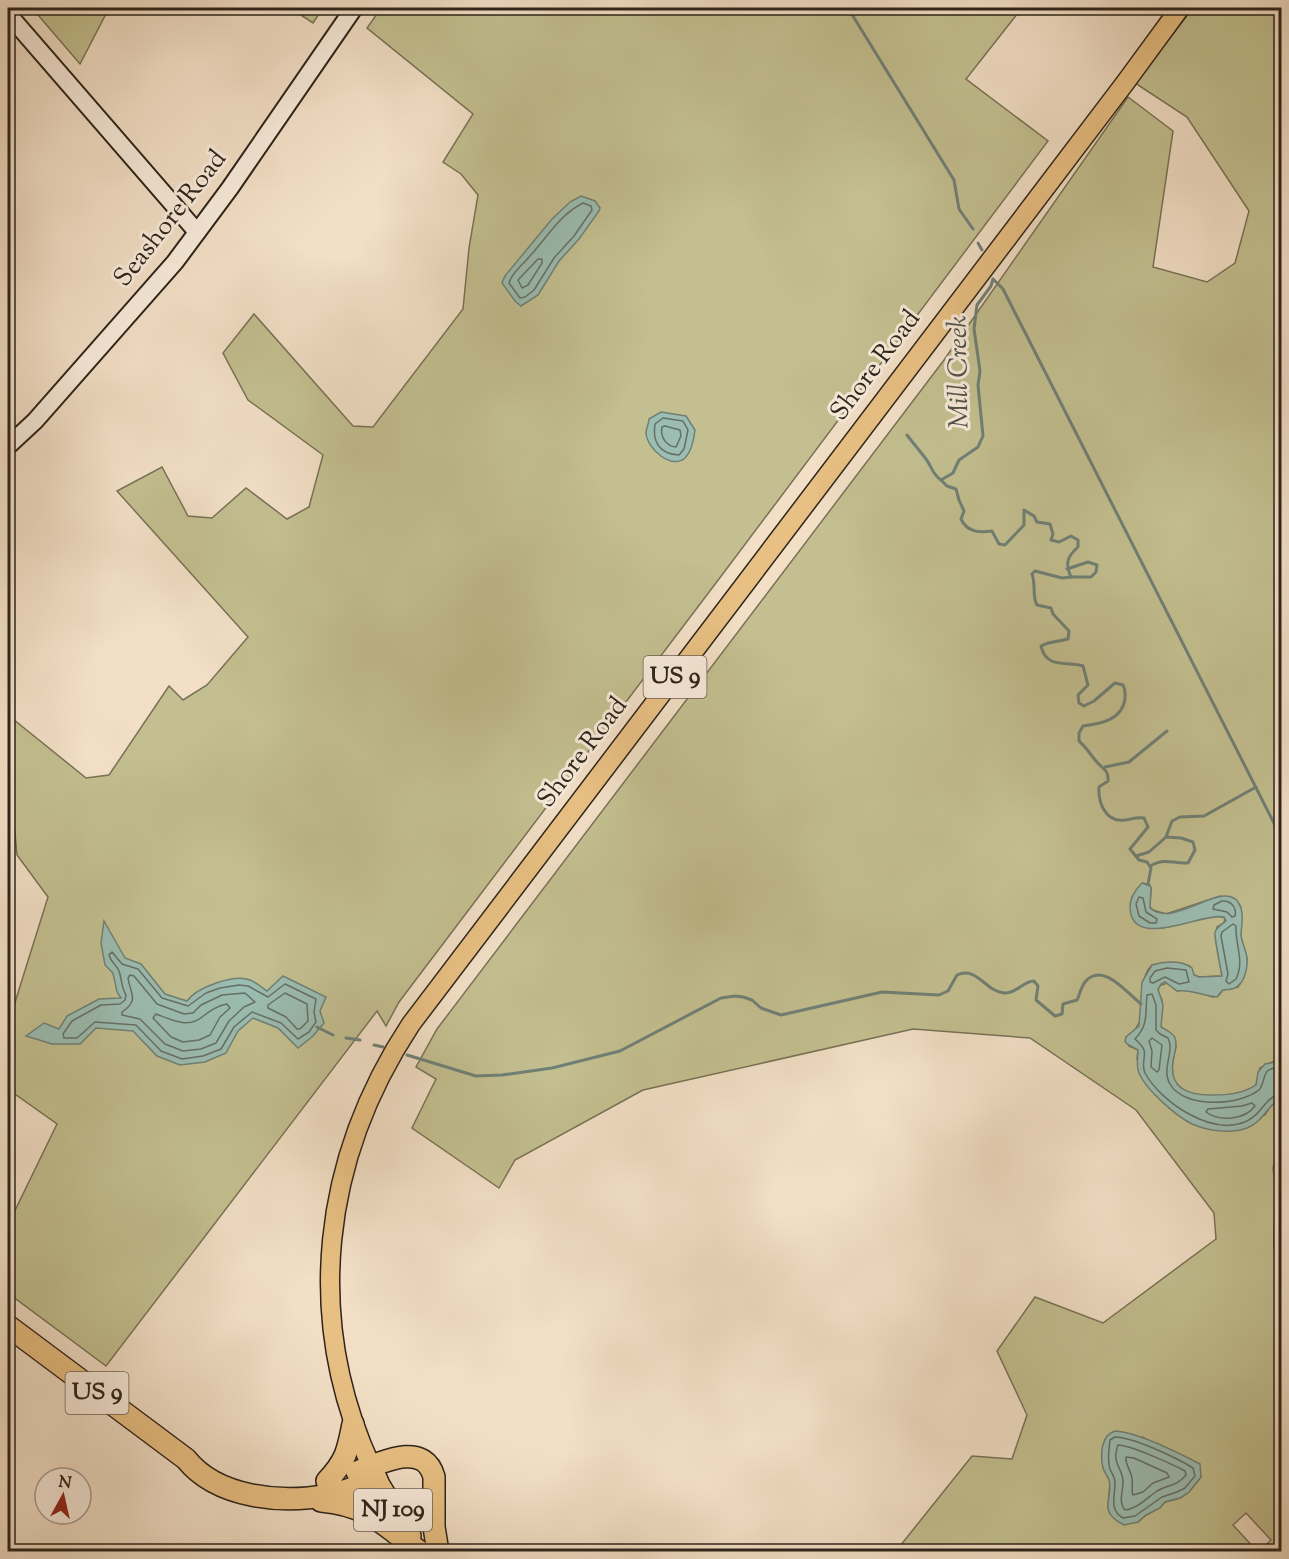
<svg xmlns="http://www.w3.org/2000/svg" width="1289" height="1559" viewBox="0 0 1289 1559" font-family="'Sorts Mill Goudy',serif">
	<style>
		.green { fill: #c3bf90; stroke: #787256; stroke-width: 1.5; fill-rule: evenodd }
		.water { fill: #9bbdb2; stroke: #6f8076; stroke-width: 1.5 }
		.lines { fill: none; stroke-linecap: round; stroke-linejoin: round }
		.shore { stroke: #647066; stroke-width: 1.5 }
		.stream { stroke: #6f8076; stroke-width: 3 }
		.secondary-casing { stroke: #2d241b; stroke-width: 20 }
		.primary-casing { stroke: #2d241b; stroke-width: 21 }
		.highway-casing { stroke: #2d241b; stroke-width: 24 }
		.secondary { stroke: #f7eada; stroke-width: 16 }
		.primary { stroke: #e9c083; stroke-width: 18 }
		.highway { stroke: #e9c083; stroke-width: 21 }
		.labels { text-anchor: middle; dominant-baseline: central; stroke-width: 6; stroke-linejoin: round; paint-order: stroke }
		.shield { fill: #f7eada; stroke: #6a5f54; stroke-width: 1.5 }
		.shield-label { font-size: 24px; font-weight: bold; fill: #2d241b }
		.street-label { font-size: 26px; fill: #2d241b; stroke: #f7eada }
		.water-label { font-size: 27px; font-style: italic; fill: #4e5248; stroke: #f7eada }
	</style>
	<rect width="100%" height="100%" fill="#f2dfc6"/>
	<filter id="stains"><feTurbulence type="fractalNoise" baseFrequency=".00333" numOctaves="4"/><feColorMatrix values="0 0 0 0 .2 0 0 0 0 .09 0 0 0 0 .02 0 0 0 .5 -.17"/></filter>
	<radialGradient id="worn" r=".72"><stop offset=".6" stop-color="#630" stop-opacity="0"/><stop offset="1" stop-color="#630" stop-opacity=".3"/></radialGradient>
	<g class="green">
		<polygon points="32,8 109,8 80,64"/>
		<polygon points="290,8 323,8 313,23"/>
		<polygon points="381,8 1022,8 966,79 1048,141 725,571 399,1002 386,1026 377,1011 106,1366 8,1293 8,1225 57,1124 8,1089 8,1013 12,1012 48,897 17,855 13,812 8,808 8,715 86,778 109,775 169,686 183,700 207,685 248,637 117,491 162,467 188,516 212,518 246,488 287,519 309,507 323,455 248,400 223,353 254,314 353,426 373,427 463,309 469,248 478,195 461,174 443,162 473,114 367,28"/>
		<path d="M 1193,8 L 1281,8 L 1281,1061 L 1272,1062 L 1260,1068 L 1256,1085 C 1238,1098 1185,1104 1174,1079 C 1170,1068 1174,1056 1176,1046 L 1168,1031 L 1161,1027 L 1162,1000 L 1158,992 L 1159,986 L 1167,983 L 1177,991 L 1187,989 L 1213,997 L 1219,995 L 1223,990 L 1238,987 L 1244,977 L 1247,959 L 1241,937 L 1241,908 L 1237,902 L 1220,896 L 1166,914 L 1153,910 L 1150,907 L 1151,888 L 1150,885 L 1143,883 L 1132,897 L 1140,925 C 1170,938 1199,908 1225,918 L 1224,923 L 1217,927 C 1215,943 1220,959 1222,975 L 1222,976 L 1199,977 L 1194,975 L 1190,966 C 1177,961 1165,962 1152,965 C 1133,983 1153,1019 1129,1035 L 1129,1046 L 1138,1050 L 1137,1059 L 1155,1095 L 1265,1115 L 1271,1105 L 1281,1100 L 1281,1152 L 1279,1153 L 1275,1182 L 1274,1243 L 1274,1248 L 1282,1259 L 1281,1551 L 1259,1551 L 1271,1540 L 1246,1513 L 1233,1525 L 1257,1551 L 896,1551 L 972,1456 L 1012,1459 L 1027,1415 L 997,1351 L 1035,1297 L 1103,1323 L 1216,1239 L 1214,1213 L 1136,1110 L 1030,1038 L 913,1029 L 643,1090 L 515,1160 L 499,1188 L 412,1128 L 436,1079 L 416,1067 L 437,1029 L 944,360 L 1128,97 L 1173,131 L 1153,267 L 1207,282 L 1235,263 L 1249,211 L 1187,117 L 1135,83 ZM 1143,1437 L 1201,1477 L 1189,1492 L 1180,1498 L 1165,1502 L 1159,1508 L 1146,1515 L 1138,1522 L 1108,1508 L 1110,1481 Z"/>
	</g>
	<g class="water">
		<polygon points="581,196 595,201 600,208 599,211 579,239 559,261 538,295 521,306 515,301 502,283 505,276 552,219 570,202"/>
		<path d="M 661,412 L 686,416 L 695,430 C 694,439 692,451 685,458 C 672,470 647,449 646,433 C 646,429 649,423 649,419 Z"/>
		<path d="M 1142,883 L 1150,886 L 1151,888 L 1150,908 C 1175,931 1229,872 1241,908 C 1244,917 1241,927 1241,936 C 1242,943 1246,950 1247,958 C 1248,969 1244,986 1232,989 C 1229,990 1226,989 1223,990 C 1220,992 1219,995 1217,997 C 1203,996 1191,989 1177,991 L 1165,982 L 1161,984 L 1158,989 L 1163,1005 L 1161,1027 C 1166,1031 1173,1032 1175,1038 C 1178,1046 1174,1054 1173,1061 C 1169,1089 1188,1095 1211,1095 C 1227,1095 1243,1094 1256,1085 L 1258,1072 L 1265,1064 L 1281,1061 L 1281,1100 C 1268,1103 1265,1121 1247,1128 C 1230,1134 1208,1131 1192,1124 C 1176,1116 1146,1090 1139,1073 C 1136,1066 1138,1058 1138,1050 L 1127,1044 L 1125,1041 L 1126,1037 L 1139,1026 L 1142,982 L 1152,965 C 1164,961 1182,960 1192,968 L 1194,975 L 1199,977 L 1222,976 C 1221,971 1214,934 1215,932 C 1217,927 1222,924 1226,921 L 1224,917 C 1202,912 1131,952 1130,907 C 1130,897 1135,890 1142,883 Z"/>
		<path d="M 104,921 L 125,958 L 141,964 L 165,994 L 187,1001 C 197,987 234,974 250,980 C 256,982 262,988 267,991 L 283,976 L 326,997 L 320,1011 L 324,1023 L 313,1036 L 298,1048 L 278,1028 L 253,1018 L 238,1031 L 226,1053 L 205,1062 L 180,1065 L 157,1056 L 133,1031 L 96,1028 L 80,1044 L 52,1044 L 26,1036 L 44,1023 L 59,1029 L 67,1016 L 99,999 L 121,998 L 117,992 L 113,973 L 105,965 L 101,943 Z"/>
		<polygon points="1281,1152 1281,1259 1274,1248 1274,1243 1276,1191 1273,1168 1276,1157"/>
		<path d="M 1115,1431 C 1137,1432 1179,1453 1200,1464 L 1201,1477 L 1189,1492 L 1180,1498 L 1165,1502 L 1160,1508 L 1146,1515 L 1138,1522 L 1124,1525 C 1096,1511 1114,1499 1109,1480 C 1108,1476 1104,1472 1103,1468 C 1100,1455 1101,1435 1115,1431 Z"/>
	</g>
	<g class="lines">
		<g class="shore">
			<path d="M 583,203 L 591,206 L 592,210 L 574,236 L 554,258 L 534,290 L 525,297 L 520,298 L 509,283 C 512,272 522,266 529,257 C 547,238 559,215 583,203 Z"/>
			<polygon points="538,259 542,259 542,263 528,285 522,288 518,280"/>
			<path d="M 663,418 L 683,421 L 688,430 L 684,449 L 679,455 C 659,454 652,441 655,424 Z"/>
			<path d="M 665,426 L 680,430 L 681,436 L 676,447 C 666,446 660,437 662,427 Z"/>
			<polygon points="1139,897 1143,898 1146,912 1157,919 1156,923 1150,923 1139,916 1136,904"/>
			<path d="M 1222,901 C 1231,900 1237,908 1235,916 L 1232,917 L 1227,912 L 1213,909 L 1214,905 Z"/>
			<path d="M 1233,924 L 1236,926 C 1235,945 1245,961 1236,979 L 1229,984 L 1226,981 L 1228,974 L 1221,936 L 1222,932 Z"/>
			<path d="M 112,952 L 122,964 L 138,969 L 162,998 L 188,1006 L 206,993 L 220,988 L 239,985 L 248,986 L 268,997 L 285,984 L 316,999 L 314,1012 L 316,1022 L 309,1032 L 298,1039 L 281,1023 L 252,1012 L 234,1027 L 221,1049 L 203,1056 L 182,1059 L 161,1051 L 136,1025 L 95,1022 L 77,1038 L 64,1038 L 63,1034 L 72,1021 L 101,1005 L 120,1004 L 125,1000 L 126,995 C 121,987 122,979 119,971 C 116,964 111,963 109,955 Z"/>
			<polygon points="1167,968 1186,970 1189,982 1179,984 1165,977 1153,983 1150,982 1150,978 1155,971"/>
			<path d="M 130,975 L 134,976 L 157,1004 L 184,1014 L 193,1013 L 201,1005 L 222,995 L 245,993 L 255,1002 L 244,1007 L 229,1021 L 216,1043 L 201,1049 L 183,1051 L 165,1044 L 140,1019 L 122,1015 L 122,1012 C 140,1000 130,993 128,978 Z"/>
			<polygon points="285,993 307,1004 308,1021 300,1029 297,1029 286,1017 268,1008 268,1005"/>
			<path d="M 227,1004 L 230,1008 L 220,1017 L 210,1035 L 199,1040 L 183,1042 L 171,1037 L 153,1018 L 156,1014 C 170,1019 188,1029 202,1017 C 210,1011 216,1006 227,1004 Z"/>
			<polygon points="1152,1038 1162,1045 1159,1070 1157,1072 1151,1067 1152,1051 1149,1041"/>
			<path d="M 1282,1067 C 1260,1069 1268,1074 1260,1089 C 1241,1106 1184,1109 1170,1084 C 1161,1069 1175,1051 1168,1038 L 1160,1034 L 1156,1030 L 1156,1005 L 1152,994 L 1147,995 C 1145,1014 1149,1024 1135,1039 C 1138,1042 1142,1045 1144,1050 C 1146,1057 1141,1065 1145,1073 C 1161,1102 1209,1134 1242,1123 C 1262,1117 1264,1096 1282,1094"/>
			<path d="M 1252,1103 L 1255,1106 C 1245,1120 1219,1122 1206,1112 L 1208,1109 L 1242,1106 Z"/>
			<path d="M 1115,1437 C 1133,1437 1177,1458 1193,1468 L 1195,1476 L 1185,1488 L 1177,1492 L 1162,1497 L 1135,1516 L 1123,1518 C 1109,1510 1115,1496 1115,1483 C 1115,1477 1112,1474 1110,1469 C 1107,1460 1109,1450 1110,1440 Z"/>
			<path d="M 1118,1445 C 1130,1445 1172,1464 1185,1471 L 1186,1475 C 1176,1487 1169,1484 1157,1491 C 1147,1498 1137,1509 1125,1510 C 1118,1502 1123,1492 1123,1482 C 1123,1467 1111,1465 1118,1445 Z"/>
			<path d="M 1126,1457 L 1134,1458 L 1167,1473 L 1169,1477 L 1153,1483 L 1143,1492 L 1133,1495 C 1131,1490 1133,1485 1132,1478 C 1131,1470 1125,1465 1126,1457 Z"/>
		</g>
		<g class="stream">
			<polyline points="848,8 954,180 959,209 973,229"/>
			<polyline points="978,243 982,250"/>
			<path d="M 907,435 C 913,443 920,451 926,459 C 932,467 932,474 941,480"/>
			<polyline points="1067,569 1088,562 1097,565 1096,572 1091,577 1071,577"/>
			<polyline points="1105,767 1129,762 1167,731"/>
			<polyline points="1166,837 1172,821 1180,817 1204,816 1256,787"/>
			<path d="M 1136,856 L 1149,852 L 1166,837 L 1181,838 L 1193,842 L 1195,850 L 1188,863 C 1171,864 1166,857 1150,866"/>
			<path d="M 1148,884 L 1151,868 L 1147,862 L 1139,860 L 1130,849 L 1148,827 L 1144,818 C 1136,817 1132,819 1125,820 C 1106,823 1098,803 1099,787 L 1108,781 C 1109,769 1102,769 1096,761 C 1090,754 1086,747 1079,741 L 1079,733 L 1083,726 C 1100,724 1122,720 1125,699 C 1125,693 1126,691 1123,685 L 1115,683 L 1094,701 L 1084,706 L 1079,703 L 1078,695 L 1088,685 L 1083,666 C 1066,661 1046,669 1041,646 C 1050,641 1058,642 1068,639 L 1069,631 L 1053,614 L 1051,608 L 1037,605 C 1032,597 1036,585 1032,574 L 1035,571 L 1062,578 L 1071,577 C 1065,563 1067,557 1078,547 L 1078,540 L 1071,536 L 1059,542 L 1051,540 L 1053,534 L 1050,524 L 1037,522 L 1034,516 L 1024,510 L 1024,525 L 1005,545 L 999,544 L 992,531 C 979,533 967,532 961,519 L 964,511 L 959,500 L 956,489 L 947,486 L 941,480 L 953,473 L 959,460 L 978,447 L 983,436 L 978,385 L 980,371 L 974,329 L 977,305 L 991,286 L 993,279 L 1003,289 L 1282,839"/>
			<polyline points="317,1027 333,1035"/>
			<polyline points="346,1038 360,1040"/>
			<polyline points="374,1045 383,1047"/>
			<path d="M 407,1055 L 476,1076 L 502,1075 L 552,1068 L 620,1051 L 721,998 L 735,996 L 743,997 L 752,1000 L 761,1008 L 781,1015 L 882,992 L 939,995 L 948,991 L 957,975 C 977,966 985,991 1004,993 C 1016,994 1023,981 1034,981 L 1038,986 L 1036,1000 L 1055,1016 L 1062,1014 L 1063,1004 L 1077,1000 C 1080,994 1081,987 1085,982 C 1103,961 1127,993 1141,1004"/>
		</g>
		<defs>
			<g id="secondary">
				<polyline points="8,14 197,232"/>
				<polyline points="8,446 35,421 175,262 230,188 354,8"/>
			</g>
			<path id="primary" d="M 371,1466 C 303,1317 322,1159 411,1024 L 1125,83 L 1180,8"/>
			<g id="highway">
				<path d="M 8,1326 L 186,1459 C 217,1498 282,1504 328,1495 C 349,1490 364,1489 371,1466"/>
				<polyline points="371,1466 379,1485 410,1536"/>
				<path d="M 357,1472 C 380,1463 424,1440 434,1477 L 434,1527 L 438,1552"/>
				<path d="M 327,1481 C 346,1461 348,1450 353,1424"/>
				<path d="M 321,1501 C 368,1505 384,1525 420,1552"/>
			</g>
		</defs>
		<use href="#secondary" class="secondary-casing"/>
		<use href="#primary" class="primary-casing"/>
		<use href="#highway" class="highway-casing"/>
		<use href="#secondary" class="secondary"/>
		<use href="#primary" class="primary"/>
		<use href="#highway" class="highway"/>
	</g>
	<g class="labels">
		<g class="shield">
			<rect x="643.5" y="656" width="63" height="42" rx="4.5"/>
			<rect x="65.5" y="1372" width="63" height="42" rx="4.5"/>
			<rect x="354" y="1489" width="78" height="42" rx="4.5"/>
		</g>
		<g class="shield-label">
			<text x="675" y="677">US 9</text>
			<text x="97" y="1393">US 9</text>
			<text x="393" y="1510">NJ 109</text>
		</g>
		<g class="street-label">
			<text transform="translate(171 219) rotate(-52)">Seashore Road</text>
			<text transform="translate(876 366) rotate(-53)">Shore Road</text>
			<text transform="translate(583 753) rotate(-53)">Shore Road</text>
		</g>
		<g class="water-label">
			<text transform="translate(960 372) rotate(-91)">Mill Creek</text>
		</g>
	</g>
	<rect width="1289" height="1559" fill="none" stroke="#f2dfc6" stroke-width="30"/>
	<rect x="9" y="9" width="1271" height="1541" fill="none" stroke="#2d241b" stroke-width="3"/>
	<rect x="15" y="15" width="1259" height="1529" fill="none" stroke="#2d241b" stroke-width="1.5"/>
	<g transform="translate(63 1496) rotate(8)"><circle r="28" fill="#f7eada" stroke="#a69b8e" stroke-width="1.5"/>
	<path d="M0-4.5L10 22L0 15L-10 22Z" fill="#8f2418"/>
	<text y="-9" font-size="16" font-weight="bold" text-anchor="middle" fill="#2d241b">N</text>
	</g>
	<rect width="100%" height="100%" filter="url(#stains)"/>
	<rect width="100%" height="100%" fill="url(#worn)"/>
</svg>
